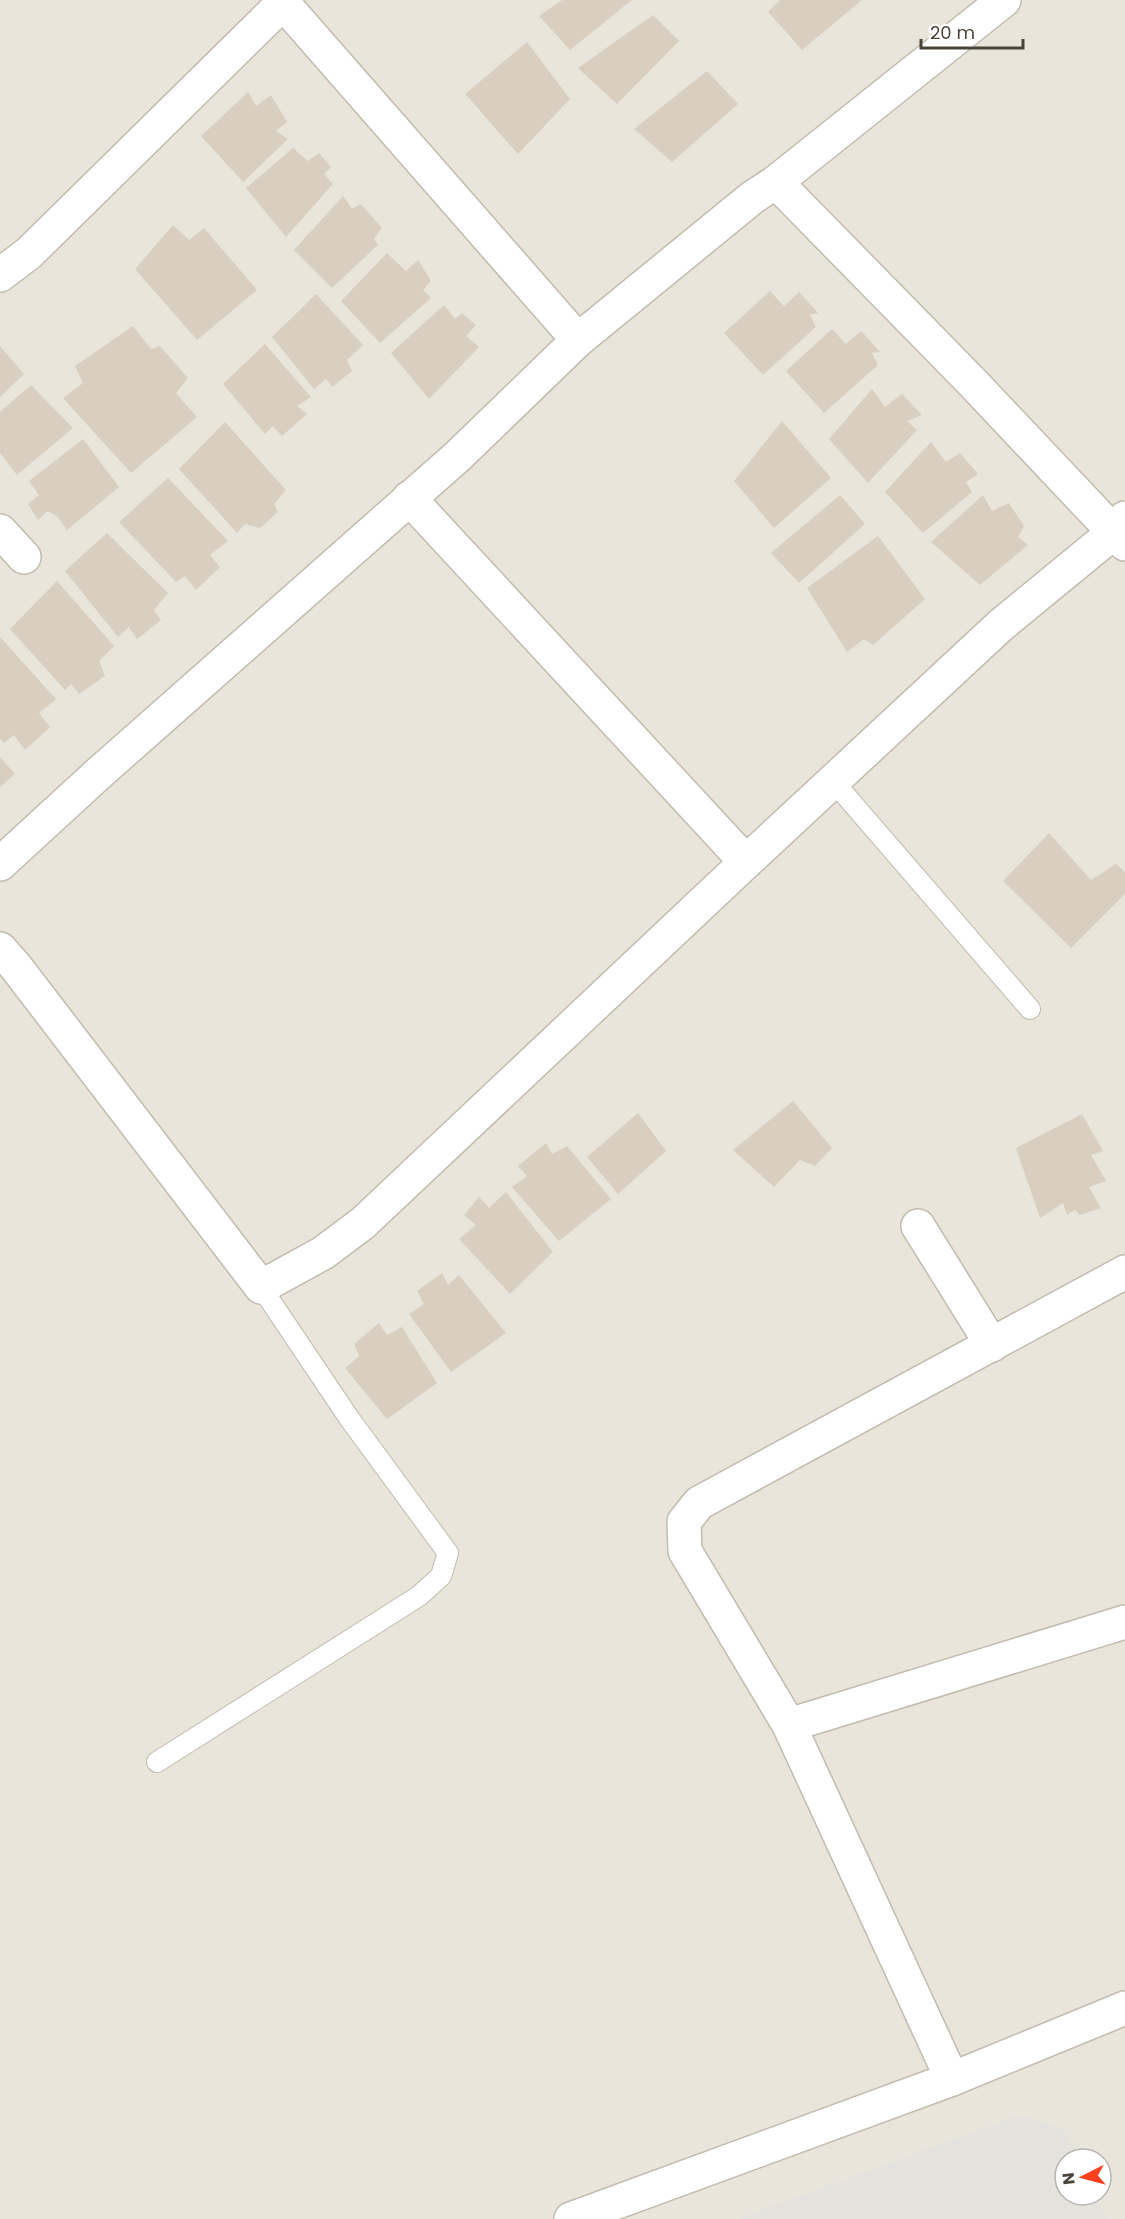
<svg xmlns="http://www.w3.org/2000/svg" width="1125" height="2219" viewBox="0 0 1125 2219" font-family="Poppins,sans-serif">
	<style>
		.residential { fill: #eae5da; fill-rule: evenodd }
		.industrial { fill: #e6e2dd }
		.building { fill: #d8cfc1 }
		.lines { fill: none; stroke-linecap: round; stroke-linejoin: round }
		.service-casing { stroke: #c2bbae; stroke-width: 22 }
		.minor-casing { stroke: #c2bbae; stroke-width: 36 }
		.service { stroke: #fff; stroke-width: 20 }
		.minor { stroke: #fff; stroke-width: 33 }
	</style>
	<rect width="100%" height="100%" fill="#f6f3ec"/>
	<path class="residential" d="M 0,0 L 1125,0 L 1125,2219 L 0,2219 ZM 1065,2159 L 1101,2159 L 1101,2195 L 1065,2195 Z"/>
	<polygon class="industrial" points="1020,2115 1064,2129 1078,2159 1065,2159 1065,2195 1095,2195 1106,2219 737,2219"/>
	<g class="building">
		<polygon points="562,0 632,0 570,50 539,16"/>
		<polygon points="780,0 862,0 802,50 768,12"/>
		<polygon points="653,15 679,41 617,104 578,68"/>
		<polygon points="527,42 570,99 518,154 465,94"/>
		<polygon points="707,71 738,104 672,162 634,129"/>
		<polygon points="248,92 256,106 271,95 287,122 276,131 288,139 243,182 201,136"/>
		<polygon points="293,148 308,161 319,153 331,167 324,174 333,184 286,237 246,188"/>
		<polygon points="343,196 352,209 361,204 382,228 374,239 378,245 332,288 294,250"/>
		<polygon points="173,225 189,240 204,228 257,290 197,340 135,269"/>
		<polygon points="387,253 406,271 418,260 431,281 423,290 431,298 380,343 341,301"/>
		<polygon points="770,291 784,306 799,292 818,313 810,315 816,327 763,375 724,333"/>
		<polygon points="316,294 363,345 347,360 352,371 332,387 326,379 314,389 272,337"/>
		<polygon points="444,305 455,319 462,313 476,325 466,336 479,347 429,399 391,353"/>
		<polygon points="133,326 151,349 160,346 188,378 176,393 197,417 131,473 63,398 83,383 75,366"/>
		<polygon points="832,329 846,344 861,331 880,352 872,353 878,365 824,413 786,371"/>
		<polygon points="265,344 311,397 297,406 307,414 282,436 273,426 265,434 223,384"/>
		<polygon points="0,346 24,374 0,397"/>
		<polygon points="31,385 73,428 17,475 0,453 0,412"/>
		<polygon points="872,389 885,407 902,394 922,415 907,421 917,430 868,483 829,439"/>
		<polygon points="782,421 831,478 774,528 734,481"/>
		<polygon points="225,422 286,490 274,504 278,512 260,528 245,524 237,533 179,469"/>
		<polygon points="83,439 119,487 67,530 57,516 48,511 38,520 28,504 39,495 29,481"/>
		<polygon points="931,442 946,462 960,453 978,474 966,482 972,492 923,533 885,492"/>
		<polygon points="168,478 228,541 210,555 220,567 196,590 185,576 176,582 119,522"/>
		<polygon points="840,495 865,524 799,583 771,553"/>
		<polygon points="983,495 992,511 1009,503 1024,526 1018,537 1028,545 980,585 931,542"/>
		<polygon points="107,533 168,593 154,610 161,620 137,639 129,627 118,637 65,571"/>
		<polygon points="878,536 925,599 873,645 864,639 847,652 807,588"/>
		<polygon points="57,581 114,646 99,661 105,676 79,694 71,684 65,690 10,629"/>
		<polygon points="0,637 56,699 39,713 50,727 25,750 14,735 4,743 0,739"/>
		<polygon points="0,757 15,774 0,787"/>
		<polygon points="1049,833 1091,880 1116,864 1125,872 1125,894 1071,948 1003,881"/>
		<polygon points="793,1101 832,1148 815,1166 800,1160 774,1187 733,1150"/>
		<polygon points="638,1113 666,1151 618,1194 587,1157"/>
		<polygon points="1082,1114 1103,1151 1091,1155 1106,1181 1089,1187 1101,1208 1080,1215 1075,1210 1067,1215 1063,1203 1040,1218 1016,1148"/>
		<polygon points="546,1143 552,1154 567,1146 611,1199 559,1241 512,1187 527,1176 518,1166"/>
		<polygon points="506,1192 553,1252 510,1294 459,1239 476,1225 464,1215 479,1197 489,1208"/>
		<polygon points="442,1273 448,1285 459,1275 506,1333 451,1372 409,1314 424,1304 417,1291"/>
		<polygon points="379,1323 387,1335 402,1327 437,1383 387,1419 345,1368 359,1356 354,1344"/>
	</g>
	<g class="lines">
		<defs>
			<g id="service">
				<polyline points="833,781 1030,1009"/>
				<polyline points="157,1762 419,1596 441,1576 448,1553 349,1418 261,1287"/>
			</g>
			<g id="minor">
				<polyline points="283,3 578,340"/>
				<polyline points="776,182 972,382 1125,544"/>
				<polyline points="0,275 29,253 286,0"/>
				<polyline points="409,498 746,862"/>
				<polyline points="0,531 24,557"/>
				<polyline points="0,864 98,774 458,456 578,340 753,197 776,182 1004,0"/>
				<polyline points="0,949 16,967 261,1287 323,1253 363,1223 746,862 1001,625 1113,533 1125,518"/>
				<polyline points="918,1226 992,1345"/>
				<polyline points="789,1725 1125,1622"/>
				<polyline points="952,2079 789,1725 685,1551 684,1522 699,1503 1125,1272"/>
				<polyline points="571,2219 952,2079 1125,2008"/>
			</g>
		</defs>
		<use href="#service" class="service-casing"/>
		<use href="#minor" class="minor-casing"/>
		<use href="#service" class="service"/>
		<use href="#minor" class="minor"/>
	</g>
	<g transform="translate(1083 2177) rotate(264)"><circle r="28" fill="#ffffff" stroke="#b7b4b0" stroke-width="1.5"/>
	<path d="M0-4.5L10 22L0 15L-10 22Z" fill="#fc3f1d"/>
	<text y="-9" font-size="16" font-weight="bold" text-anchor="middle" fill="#4b4439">N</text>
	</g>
	<path d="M921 39v9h102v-9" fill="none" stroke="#4b4439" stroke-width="3"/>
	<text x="930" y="39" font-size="18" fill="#4b4439" stroke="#ffffff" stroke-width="4.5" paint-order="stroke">20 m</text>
</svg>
